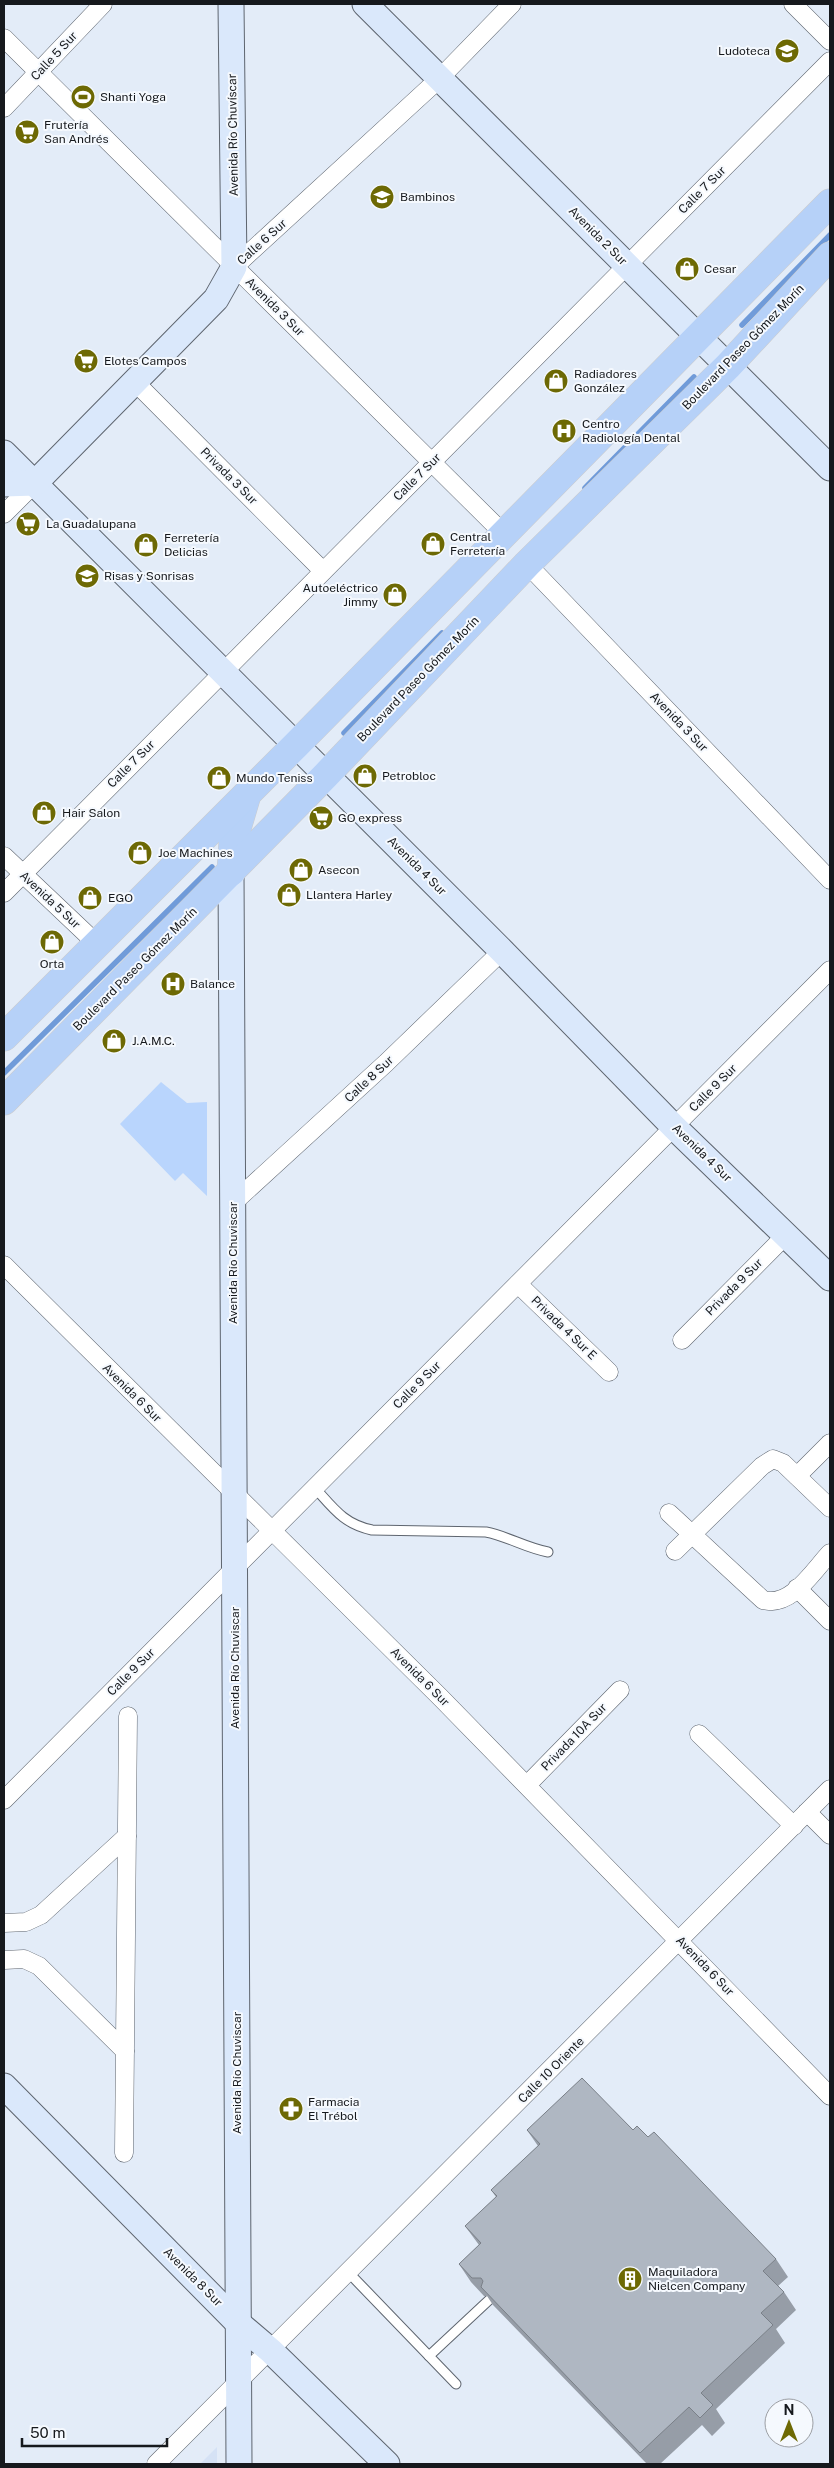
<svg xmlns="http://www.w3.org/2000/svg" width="834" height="2468" viewBox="0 0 834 2468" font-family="'Public Sans',sans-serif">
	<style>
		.built { fill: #d5e2f5 }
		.green { fill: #b9d5fd }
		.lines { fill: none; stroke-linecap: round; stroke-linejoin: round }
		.stream { stroke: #709bd9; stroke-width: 5.5 }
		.lane-casing { stroke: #5e656f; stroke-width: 11 }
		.street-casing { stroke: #5e656f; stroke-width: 19 }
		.secondary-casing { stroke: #5e656f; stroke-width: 27 }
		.primary-casing { stroke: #cccccd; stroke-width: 29 }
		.lane { stroke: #fff; stroke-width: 9 }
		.street { stroke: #fff; stroke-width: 18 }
		.secondary { stroke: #dae8fb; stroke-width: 25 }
		.primary { stroke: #b6d1f8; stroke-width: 28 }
		.wall { fill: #969da7 }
		.building { fill: #afb7c2; stroke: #7a8088 }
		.labels { text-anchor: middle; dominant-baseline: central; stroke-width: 4; stroke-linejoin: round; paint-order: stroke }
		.poi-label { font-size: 12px; fill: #16191d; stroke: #f5f9fe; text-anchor: start }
		.street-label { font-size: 12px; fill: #16191d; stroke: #f5f9fe }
	</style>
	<rect width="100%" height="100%" fill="#e3ecf8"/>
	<polygon class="built" points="217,2447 217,2464 200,2464"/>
	<polygon class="green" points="161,1082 187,1103 207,1102 207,1196 183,1173 175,1181 120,1124"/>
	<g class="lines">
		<g class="stream">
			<polyline points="742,325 830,235"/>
			<polyline points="585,488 694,377"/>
			<polyline points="344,733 442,633"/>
			<polyline points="4,1073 212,867"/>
		</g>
		<defs>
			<g id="lane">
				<path d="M 315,1488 C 334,1509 344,1524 372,1530 L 486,1532 C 507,1536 526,1548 548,1552"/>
				<polyline points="349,2273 456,2384"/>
				<polyline points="429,2356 489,2300"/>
			</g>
			<g id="street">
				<polyline points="793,4 830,41"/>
				<polyline points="4,38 504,534"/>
				<polyline points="4,108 103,4"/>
				<polyline points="234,267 440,78 512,4"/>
				<polyline points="134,381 323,571"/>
				<polyline points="4,514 35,483"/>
				<polyline points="527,564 830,880"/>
				<polyline points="4,856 97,944"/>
				<polyline points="4,893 830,61"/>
				<polyline points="233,1203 386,1063 502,951"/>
				<polyline points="4,1265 440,1697 830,2096"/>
				<polyline points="518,1284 609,1372"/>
				<polyline points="682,1340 786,1235"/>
				<polyline points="797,1476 830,1443"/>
				<path d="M 669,1513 L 763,1600 C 791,1608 813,1571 830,1553"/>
				<polyline points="675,1551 762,1466 773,1459 783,1463 830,1508"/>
				<polyline points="797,1588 830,1621"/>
				<polyline points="699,1734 794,1826"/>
				<polyline points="527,1785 620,1690"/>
				<polyline points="4,1800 830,970"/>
				<polyline points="807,1812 830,1835"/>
				<polyline points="4,1923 26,1922 41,1915 127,1836"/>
				<polyline points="4,1960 24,1959 39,1966 125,2051"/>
				<polyline points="124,2153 128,1716"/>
				<polyline points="156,2464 830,1789"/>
			</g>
			<g id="secondary">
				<polyline points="365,4 830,468"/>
				<polyline points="4,453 502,951 674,1127 830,1278"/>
				<polyline points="4,484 35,483 216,299 234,267 231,4"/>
				<polyline points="231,872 239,2464"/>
				<polyline points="4,2086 238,2323 271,2351 387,2464"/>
			</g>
			<g id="primary">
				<polyline points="231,872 233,842 246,798"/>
				<polyline points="4,1037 296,745 830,203"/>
				<polyline points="4,1101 326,775 527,564 728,366 830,256"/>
			</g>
		</defs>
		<use href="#lane" class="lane-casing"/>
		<use href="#street" class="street-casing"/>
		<use href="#secondary" class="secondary-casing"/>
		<use href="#primary" class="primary-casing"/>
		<use href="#lane" class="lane"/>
		<use href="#street" class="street"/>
		<use href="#secondary" class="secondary"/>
		<use href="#primary" class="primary"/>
	</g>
	<polygon class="wall" points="527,2130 633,2130 648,2137 776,2259 788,2277 778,2286 784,2292 796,2310 776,2329 785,2343 716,2409 725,2423 712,2436 702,2425 660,2464 647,2464 493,2305 487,2296 484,2296 471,2282 459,2264 479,2245 465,2226 496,2197 491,2190 538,2146"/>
	<polygon class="building" points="582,2078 633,2130 637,2126 648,2137 654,2132 776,2259 763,2271 784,2292 761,2313 773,2325 701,2393 713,2405 700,2418 689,2407 640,2453 481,2287 483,2281 481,2278 472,2278 459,2264 481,2243 465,2226 497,2196 491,2190 540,2144 527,2130"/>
	<defs>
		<symbol id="school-disc" viewBox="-11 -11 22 22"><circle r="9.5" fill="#6d6904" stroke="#f5f9fe"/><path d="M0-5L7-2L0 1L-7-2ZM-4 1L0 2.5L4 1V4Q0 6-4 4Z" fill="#fff"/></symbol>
		<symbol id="stadium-disc" viewBox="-11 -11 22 22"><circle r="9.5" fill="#6d6904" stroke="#f5f9fe"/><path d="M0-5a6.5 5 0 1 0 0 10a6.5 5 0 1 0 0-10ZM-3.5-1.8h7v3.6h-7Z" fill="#fff"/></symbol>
		<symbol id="supermarket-disc" viewBox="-11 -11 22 22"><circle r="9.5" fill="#6d6904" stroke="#f5f9fe"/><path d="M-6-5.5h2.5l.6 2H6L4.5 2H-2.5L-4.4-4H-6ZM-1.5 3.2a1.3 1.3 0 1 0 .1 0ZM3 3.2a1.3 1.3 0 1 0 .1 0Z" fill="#fff"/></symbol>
		<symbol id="shop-disc" viewBox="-11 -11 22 22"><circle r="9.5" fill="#6d6904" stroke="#f5f9fe"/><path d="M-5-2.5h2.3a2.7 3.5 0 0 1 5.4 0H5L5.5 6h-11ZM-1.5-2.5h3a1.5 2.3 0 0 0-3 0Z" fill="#fff"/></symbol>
		<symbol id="hospital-disc" viewBox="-11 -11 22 22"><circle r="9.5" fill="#6d6904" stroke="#f5f9fe"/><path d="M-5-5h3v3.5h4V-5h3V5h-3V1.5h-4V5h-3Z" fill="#fff"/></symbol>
		<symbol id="pharmacy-disc" viewBox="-11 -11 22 22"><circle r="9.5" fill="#6d6904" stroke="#f5f9fe"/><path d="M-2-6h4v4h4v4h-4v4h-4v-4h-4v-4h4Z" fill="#fff"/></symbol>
		<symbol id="building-disc" viewBox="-11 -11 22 22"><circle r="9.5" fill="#6d6904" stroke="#f5f9fe"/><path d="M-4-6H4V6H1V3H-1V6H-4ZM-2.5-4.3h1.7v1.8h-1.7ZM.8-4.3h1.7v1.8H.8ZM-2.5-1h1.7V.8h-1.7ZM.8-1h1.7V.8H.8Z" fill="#fff"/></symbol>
	</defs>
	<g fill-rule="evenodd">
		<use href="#school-disc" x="773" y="37" width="28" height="28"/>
		<use href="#stadium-disc" x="69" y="83" width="28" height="28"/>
		<use href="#supermarket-disc" x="13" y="118" width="28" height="28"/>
		<use href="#school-disc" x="368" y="183" width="28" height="28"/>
		<use href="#shop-disc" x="673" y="255" width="28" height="28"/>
		<use href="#supermarket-disc" x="72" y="347" width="28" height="28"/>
		<use href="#shop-disc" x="542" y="367" width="28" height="28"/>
		<use href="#hospital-disc" x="550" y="417" width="28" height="28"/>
		<use href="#supermarket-disc" x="14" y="510" width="28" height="28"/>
		<use href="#shop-disc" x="419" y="530" width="28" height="28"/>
		<use href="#shop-disc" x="132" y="531" width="28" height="28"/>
		<use href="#school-disc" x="73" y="562" width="28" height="28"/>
		<use href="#shop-disc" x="381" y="581" width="28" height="28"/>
		<use href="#shop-disc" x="351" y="762" width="28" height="28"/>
		<use href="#shop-disc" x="205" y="764" width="28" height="28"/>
		<use href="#shop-disc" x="30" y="799" width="28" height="28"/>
		<use href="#supermarket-disc" x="307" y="804" width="28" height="28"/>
		<use href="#shop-disc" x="126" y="839" width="28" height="28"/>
		<use href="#shop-disc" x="287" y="856" width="28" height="28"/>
		<use href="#shop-disc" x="275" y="881" width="28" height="28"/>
		<use href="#shop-disc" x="76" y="884" width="28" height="28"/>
		<use href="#shop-disc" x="38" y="928" width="28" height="28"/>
		<use href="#hospital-disc" x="159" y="970" width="28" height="28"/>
		<use href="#shop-disc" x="100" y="1027" width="28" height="28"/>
		<use href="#pharmacy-disc" x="277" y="2095" width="28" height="28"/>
		<use href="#building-disc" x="616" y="2265" width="28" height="28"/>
	</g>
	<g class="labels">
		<g class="poi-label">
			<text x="770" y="51" text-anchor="end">Ludoteca</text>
			<text x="100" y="97">Shanti Yoga</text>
			<text x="44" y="125">Frutería<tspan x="44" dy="14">San Andrés</tspan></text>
			<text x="400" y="197">Bambinos</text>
			<text x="704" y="269">Cesar</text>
			<text x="104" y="361">Elotes Campos</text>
			<text x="574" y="374">Radiadores<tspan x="574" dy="14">González</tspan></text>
			<text x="582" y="424">Centro<tspan x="582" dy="14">Radiología Dental</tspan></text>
			<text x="46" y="524">La Guadalupana</text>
			<text x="450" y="537">Central<tspan x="450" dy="14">Ferretería</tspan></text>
			<text x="164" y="538">Ferretería<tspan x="164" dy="14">Delicias</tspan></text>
			<text x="104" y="576">Risas y Sonrisas</text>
			<text x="378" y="588" text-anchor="end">Autoeléctrico<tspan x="378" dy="14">Jimmy</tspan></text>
			<text x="382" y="776">Petrobloc</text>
			<text x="236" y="778">Mundo Teniss</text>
			<text x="62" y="813">Hair Salon</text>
			<text x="338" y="818">GO express</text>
			<text x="158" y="853">Joe Machines</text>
			<text x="318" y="870">Asecon</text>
			<text x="306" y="895">Llantera Harley</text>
			<text x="108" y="898">EGO</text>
			<text x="52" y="964" text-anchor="middle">Orta</text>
			<text x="190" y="984">Balance</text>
			<text x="132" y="1041">J.A.M.C.</text>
			<text x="308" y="2102">Farmacia<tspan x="308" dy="14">El Trébol</tspan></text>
			<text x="648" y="2272">Maquiladora<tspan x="648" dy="14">Nielcen Company</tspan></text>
		</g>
		<g class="street-label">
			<text transform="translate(54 56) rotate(-47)">Calle 5 Sur</text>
			<text transform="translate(233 135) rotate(-91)">Avenida Río Chuvíscar</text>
			<text transform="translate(702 190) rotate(-45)">Calle 7 Sur</text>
			<text transform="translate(598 236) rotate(45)">Avenida 2 Sur</text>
			<text transform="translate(262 242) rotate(-42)">Calle 6 Sur</text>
			<text transform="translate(275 307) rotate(45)">Avenida 3 Sur</text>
			<text transform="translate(743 347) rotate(-46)">Boulevard Paseo Gómez Morín</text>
			<text transform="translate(229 476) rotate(45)">Privada 3 Sur</text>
			<text transform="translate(417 477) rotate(-45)">Calle 7 Sur</text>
			<text transform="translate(418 679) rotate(-46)">Boulevard Paseo Gómez Morín</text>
			<text transform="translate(679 722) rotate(46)">Avenida 3 Sur</text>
			<text transform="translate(131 764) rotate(-45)">Calle 7 Sur</text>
			<text transform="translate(417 866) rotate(45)">Avenida 4 Sur</text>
			<text transform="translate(50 900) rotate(43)">Avenida 5 Sur</text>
			<text transform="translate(135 969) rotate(-45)">Boulevard Paseo Gómez Morín</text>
			<text transform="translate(369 1079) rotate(-43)">Calle 8 Sur</text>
			<text transform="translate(713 1088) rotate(-45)">Calle 9 Sur</text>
			<text transform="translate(702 1153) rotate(44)">Avenida 4 Sur</text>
			<text transform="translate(233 1263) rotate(-90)">Avenida Río Chuviscar</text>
			<text transform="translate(734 1287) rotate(-45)">Privada 9 Sur</text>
			<text transform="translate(564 1328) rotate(44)">Privada 4 Sur E</text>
			<text transform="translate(417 1385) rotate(-45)">Calle 9 Sur</text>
			<text transform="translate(132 1393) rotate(45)">Avenida 6 Sur</text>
			<text transform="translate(235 1668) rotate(-90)">Avenida Río Chuviscar</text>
			<text transform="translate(131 1672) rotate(-45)">Calle 9 Sur</text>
			<text transform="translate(420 1677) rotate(45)">Avenida 6 Sur</text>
			<text transform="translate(574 1737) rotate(-46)">Privada 10A Sur</text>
			<text transform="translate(705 1966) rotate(46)">Avenida 6 Sur</text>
			<text transform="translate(551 2070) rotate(-45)">Calle 10 Oriente</text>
			<text transform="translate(237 2073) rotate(-90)">Avenida Río Chuviscar</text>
			<text transform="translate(193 2277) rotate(45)">Avenida 8 Sur</text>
		</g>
	</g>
	<rect width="834" height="2468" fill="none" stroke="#16191d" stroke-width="10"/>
	<g transform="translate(789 2423)"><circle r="24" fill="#f5f9fe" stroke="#9c9fa4"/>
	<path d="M0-4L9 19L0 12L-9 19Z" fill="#6d6904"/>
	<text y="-8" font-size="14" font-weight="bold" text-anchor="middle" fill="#16191d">N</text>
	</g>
	<path d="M22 2438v8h145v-8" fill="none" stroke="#16191d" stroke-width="2.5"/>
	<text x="30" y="2438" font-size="15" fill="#16191d" stroke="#f5f9fe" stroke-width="4" paint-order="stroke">50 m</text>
</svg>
